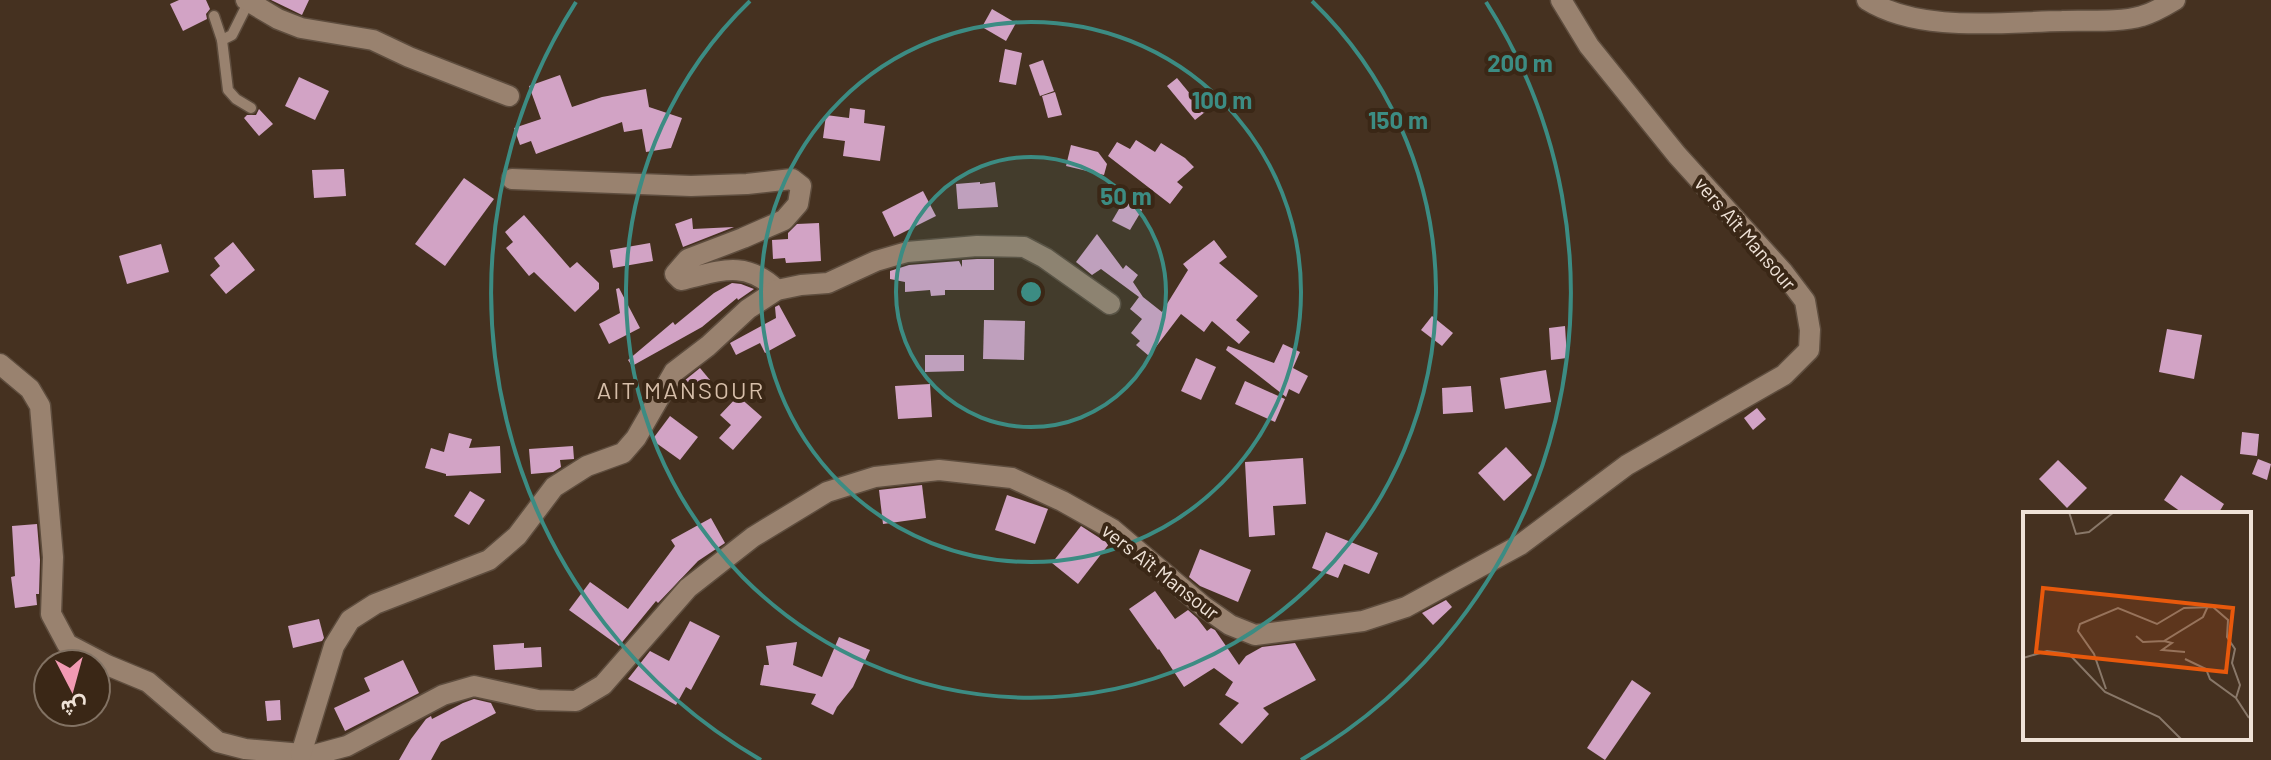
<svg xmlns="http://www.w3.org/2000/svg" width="2271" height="760" viewBox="0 0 2271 760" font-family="Barlow,Vazirmatn,sans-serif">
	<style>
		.building { fill: #d2a3c5 }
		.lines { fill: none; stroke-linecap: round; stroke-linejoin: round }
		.lane-casing { stroke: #5e4d3e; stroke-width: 13 }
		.street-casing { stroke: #5e4d3e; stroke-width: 23 }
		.secondary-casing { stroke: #5e4d3e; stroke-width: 23 }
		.lane { stroke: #99826f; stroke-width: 10 }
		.street { stroke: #99826f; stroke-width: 20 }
		.secondary { stroke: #99826f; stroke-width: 20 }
		.ring { fill: none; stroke: #3c8c83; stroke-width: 4 }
		.labels { text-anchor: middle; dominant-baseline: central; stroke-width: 8; stroke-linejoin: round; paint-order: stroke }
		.street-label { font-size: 20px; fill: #efe2d7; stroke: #3a2716 }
		.quarter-label { font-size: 24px; letter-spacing: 2px; fill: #d6bea9; stroke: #3a2716 }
		.inset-road { fill: none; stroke: #897869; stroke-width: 2 }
		.view { fill: #e8590c; fill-opacity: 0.15; stroke: #e8590c; stroke-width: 4 }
		.inset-edge { fill: none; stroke: #efe2d7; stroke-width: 4 }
		.centre { fill: #3c8c83; stroke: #3a2716; stroke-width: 4 }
		.ring-label { font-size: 24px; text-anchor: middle; font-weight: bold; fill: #3c8c83; stroke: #3a2716; stroke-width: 8; stroke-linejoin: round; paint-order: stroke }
	</style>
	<rect width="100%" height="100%" fill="#453120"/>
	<g class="building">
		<polygon points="179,0 206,0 210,9 206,14 207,19 183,31 170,4"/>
		<polygon points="271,0 309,0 302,15"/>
		<polygon points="992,9 1016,23 1006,41 982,27"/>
		<polygon points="1005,49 1022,53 1016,85 999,82"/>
		<polygon points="1043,60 1054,91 1040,96 1029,65"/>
		<polygon points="560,75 572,107 602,97 646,89 649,107 682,118 671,148 646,152 642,129 624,132 622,122 536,154 531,141 520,145 514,128 541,119 529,86"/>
		<polygon points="299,77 329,91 315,120 285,106"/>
		<polygon points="1177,78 1205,112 1195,120 1167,86"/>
		<polygon points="1055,92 1062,115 1048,118 1042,96"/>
		<polygon points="850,108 865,110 864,123 885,126 880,161 843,156 845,141 823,138 826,115 849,118"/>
		<polygon points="259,109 273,124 259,136 244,118 247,115 256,115"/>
		<polygon points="1136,140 1155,152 1161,143 1185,158 1194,167 1177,182 1183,187 1170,204 1108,156 1117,142 1130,149"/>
		<polygon points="1071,145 1098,152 1107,164 1104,175 1066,166"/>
		<polygon points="344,169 346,196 314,198 312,170"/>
		<polygon points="464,178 494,199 445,266 415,244"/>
		<polygon points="980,182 980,184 995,182 998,207 958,209 956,184"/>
		<polygon points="923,191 936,216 894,237 882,212"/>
		<polygon points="1129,192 1142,210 1130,230 1112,221"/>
		<polygon points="524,215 570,268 577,262 599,283 599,289 575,312 534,272 529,276 506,248 513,242 505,232"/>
		<polygon points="692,218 693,229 734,227 683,247 675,224"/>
		<polygon points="819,223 821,261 786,263 785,258 773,259 772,240 788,239 788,233 797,224"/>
		<polygon points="1097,234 1123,269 1126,265 1138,275 1133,282 1143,297 1162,312 1188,270 1183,264 1214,240 1227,257 1219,263 1258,296 1236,320 1250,332 1239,344 1212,321 1204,332 1181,314 1149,356 1136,345 1140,341 1131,333 1142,319 1130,309 1139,297 1101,269 1092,275 1076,262"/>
		<polygon points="233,242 255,270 226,294 210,275 220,266 214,258"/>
		<polygon points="650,243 653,261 613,268 610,250"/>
		<polygon points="161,244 169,272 127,284 119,256"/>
		<polygon points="977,259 994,259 994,290 945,290 945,295 931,296 930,290 905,292 905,282 890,279 890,271 909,265 959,261 962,267 962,260"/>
		<polygon points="732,283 741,284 754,289 738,300 737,298 702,327 632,366 628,360 673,322 675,325 714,293"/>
		<polygon points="619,288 640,328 609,344 599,324 620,313 616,289"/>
		<polygon points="779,305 796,336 765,353 760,343 736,355 730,343 776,318 775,307"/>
		<polygon points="1432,316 1453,333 1442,346 1421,330"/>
		<polygon points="984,320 1025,321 1024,360 983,359"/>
		<polygon points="1565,326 1567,358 1551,360 1549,328"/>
		<polygon points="2167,329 2202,335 2194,379 2159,372"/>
		<polygon points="1283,344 1300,352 1293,368 1308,376 1299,394 1289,389 1286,397 1226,350 1228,346 1274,363"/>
		<polygon points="925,355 964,355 964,371 925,372"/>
		<polygon points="1196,358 1216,367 1201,400 1181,391"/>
		<polygon points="700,368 710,380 682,402 676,395 684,381"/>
		<polygon points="1546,370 1551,402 1505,409 1500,378"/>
		<polygon points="1245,381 1285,399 1275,422 1235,404"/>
		<polygon points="930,384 932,417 898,419 895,386"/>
		<polygon points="1471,386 1473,412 1443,414 1442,388"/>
		<polygon points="738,396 762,417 733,450 719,438 731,425 720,415"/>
		<polygon points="1757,408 1766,419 1753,430 1744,418"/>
		<polygon points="670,416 698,437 680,460 652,440"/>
		<polygon points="2242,432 2259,434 2257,456 2240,454"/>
		<polygon points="449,433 472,439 469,448 500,446 501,473 446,476 446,474 425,468 431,448 444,452"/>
		<polygon points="573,446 574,459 560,460 561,467 553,472 531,474 529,449"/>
		<polygon points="1506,447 1532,475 1504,501 1478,473"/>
		<polygon points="1303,458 1306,504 1273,506 1275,535 1249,537 1245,462"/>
		<polygon points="2258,459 2271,464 2267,480 2252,474"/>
		<polygon points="2058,460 2087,488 2067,508 2039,479"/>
		<polygon points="2181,475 2224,504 2218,514 2184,514 2164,500"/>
		<polygon points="922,485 926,518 883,524 879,490"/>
		<polygon points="470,491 485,500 469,525 454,516"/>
		<polygon points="1007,495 1048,509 1035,544 995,530"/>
		<polygon points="711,518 725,543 698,561 658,603 656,601 619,646 569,610 590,582 628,609 675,546 671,540"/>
		<polygon points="37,524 40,560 39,594 36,594 37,605 15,608 11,577 15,576 12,526"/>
		<polygon points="1081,526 1109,544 1078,584 1052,563"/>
		<polygon points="1326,532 1378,553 1369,574 1344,564 1338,578 1312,568"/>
		<polygon points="1200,549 1251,570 1238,602 1200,586 1189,577"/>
		<polygon points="1155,591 1175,619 1188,610 1197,618 1207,631 1211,628 1215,630 1239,665 1246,656 1262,647 1295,643 1316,680 1263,708 1269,714 1242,744 1219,724 1239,703 1225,695 1233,682 1214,668 1184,687 1159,649 1158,650 1129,609"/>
		<polygon points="1446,600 1452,607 1433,625 1422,613"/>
		<polygon points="319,619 324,638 322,641 293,648 288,626"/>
		<polygon points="690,621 720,636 691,690 686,687 676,705 628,679 650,651 669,661"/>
		<polygon points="839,637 870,650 853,687 837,707 833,715 811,704 816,694 760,685 764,665 769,665 766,646 797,642 793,665 822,677"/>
		<polygon points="524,643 524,648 541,647 542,667 495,670 493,645"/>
		<polygon points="403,660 419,693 345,731 334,708 370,691 364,678"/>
		<polygon points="1632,680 1651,693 1605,760 1587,748"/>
		<polygon points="474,699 491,703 496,713 441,742 431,760 399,760 411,739 426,719 431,716 432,719 463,703"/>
		<polygon points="280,700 281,720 267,721 265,701"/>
	</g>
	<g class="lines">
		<defs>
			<g id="lane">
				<polyline points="248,3 232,35 222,40 228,90 236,99 251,108"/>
				<polyline points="214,16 222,40"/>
			</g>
			<g id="street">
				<polyline points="246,0 278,19 301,28 373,40 409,57 509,96"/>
				<path d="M 512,179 L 691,186 L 747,184 L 792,179 L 801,186 L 798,204 L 784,220 L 743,238 L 688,259 L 675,274 L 681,280 C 720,271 745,259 777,290"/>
				<polyline points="0,364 30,389 40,406 53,557 51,614 67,644 107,665 148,682 218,742 245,749 314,755 347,746 443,695 474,686 538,700 576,701 603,685 688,588 753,537 827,492 875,477 939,470 1012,478 1062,501 1112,529 1203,606 1230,625 1255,635 1363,621 1406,607 1520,545 1627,465 1784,375 1809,350 1810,330 1805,301 1783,272 1677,155 1589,46 1561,0"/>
				<polyline points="301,754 334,646 350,620 375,604 489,560 517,536 554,487 587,466 623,453 636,438 674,372 708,346 748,309 777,290 801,285 828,283 876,261 907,252 977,246 1024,247 1045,258 1110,304"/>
			</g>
			<path id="secondary" d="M 1867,0 C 1920,33 2001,22 2062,21 C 2085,20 2119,23 2142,16 C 2153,13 2165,6 2175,0"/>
		</defs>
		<use href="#lane" class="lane-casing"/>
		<use href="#street" class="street-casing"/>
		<use href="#secondary" class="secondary-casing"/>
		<use href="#lane" class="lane"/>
		<use href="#street" class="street"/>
		<use href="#secondary" class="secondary"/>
	</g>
	<circle cx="1031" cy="292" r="135" fill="#3c8c83" fill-opacity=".12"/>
	<g class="ring">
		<circle cx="1031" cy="292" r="135"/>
		<circle cx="1031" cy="292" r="270"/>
		<path d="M1312 1A405 405 0 1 1 750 1"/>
		<path d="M761 760A540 540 0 0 1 576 2M1486 2A540 540 0 0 1 1301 760"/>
	</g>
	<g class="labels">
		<g class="street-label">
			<text transform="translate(1746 233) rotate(49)">vers Aït Mansour</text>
			<text transform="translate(1161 571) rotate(38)">vers Aït Mansour</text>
		</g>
		<g class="quarter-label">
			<text x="681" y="389">AIT MANSOUR</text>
		</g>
	</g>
	<g transform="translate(2023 512)">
		<rect width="228" height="228" fill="#453120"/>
		<path class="inset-road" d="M 46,0 L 53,22 L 66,20 L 91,0M 113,124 L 120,130 L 141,129 L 180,105 L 185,94M 141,129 L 149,131 L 139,138 L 162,140M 0,146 L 24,139 L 46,142 L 82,180 L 136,205 L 159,228M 162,147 L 183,157 L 187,167 L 213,186M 83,177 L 71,142 L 55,119 L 57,112 L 95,96 L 134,112 L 161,96 L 190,95 L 205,108 L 204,125 L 212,137 L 209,151 L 217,173 L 213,186 L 226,206"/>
		<path class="view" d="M 20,76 L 210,96 L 203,160 L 13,140 Z"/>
		<rect width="228" height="228" class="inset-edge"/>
	</g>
	<circle cx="1031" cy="292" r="12" class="centre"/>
	<g class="ring-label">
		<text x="1520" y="72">200 m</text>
		<text x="1222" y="109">100 m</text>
		<text x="1398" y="129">150 m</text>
		<text x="1126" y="205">50 m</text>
	</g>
	<g transform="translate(72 688) rotate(174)"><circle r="38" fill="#3a2716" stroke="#827263" stroke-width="2"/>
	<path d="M0-6L14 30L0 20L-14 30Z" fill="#f19ab3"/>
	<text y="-12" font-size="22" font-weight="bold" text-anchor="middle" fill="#efe2d7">ش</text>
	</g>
</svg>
